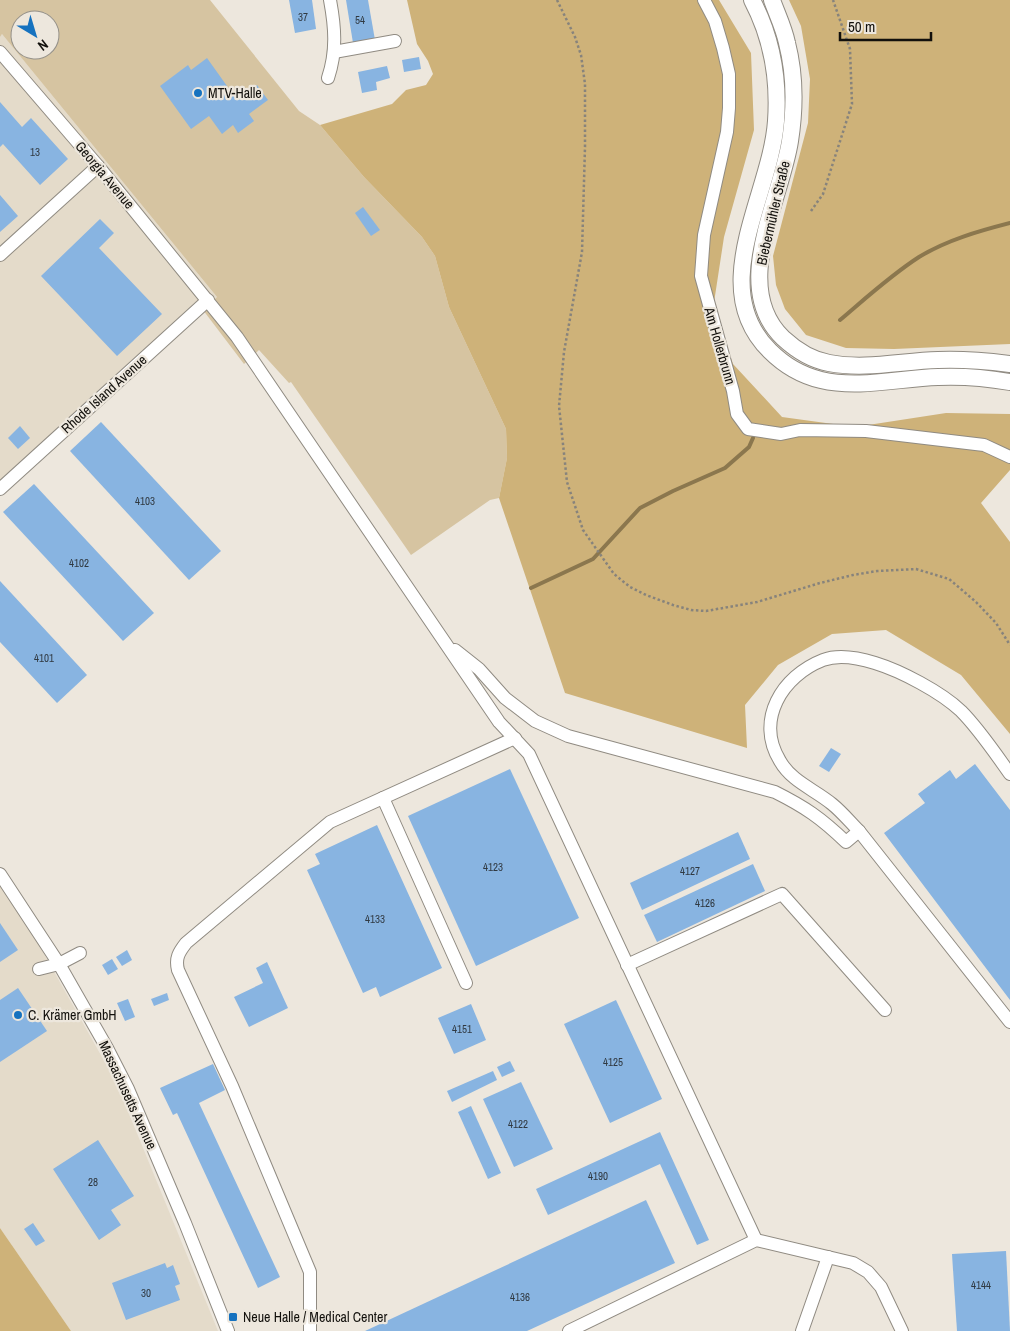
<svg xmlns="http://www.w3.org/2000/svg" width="1010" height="1331" viewBox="0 0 1010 1331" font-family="'Archivo Narrow',sans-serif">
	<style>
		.built { fill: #e4dbca }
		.green { fill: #d6c4a1; fill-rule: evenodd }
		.forest { fill: #ceb279 }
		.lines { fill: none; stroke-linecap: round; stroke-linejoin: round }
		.stream { stroke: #8b774e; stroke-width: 4 }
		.building { fill: #88b4e1 }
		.minor-casing { stroke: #908b82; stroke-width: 14 }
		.major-casing { stroke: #908b82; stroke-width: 18 }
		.path { stroke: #87837c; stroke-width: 2.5; stroke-dasharray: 2.5 2.5; stroke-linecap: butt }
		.minor { stroke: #fff; stroke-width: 12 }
		.major { stroke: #fff; stroke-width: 16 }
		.poi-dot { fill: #1672bf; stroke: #ede7dd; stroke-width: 2 }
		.labels { text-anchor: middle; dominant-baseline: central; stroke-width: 4.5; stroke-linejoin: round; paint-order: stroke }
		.number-label { font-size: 11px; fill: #303941 }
		.poi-label { font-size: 14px; fill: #12100c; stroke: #ede7dd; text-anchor: start }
		.street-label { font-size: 14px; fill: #12100c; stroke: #ede7dd }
	</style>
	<rect width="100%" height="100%" fill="#ede7dd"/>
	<g class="built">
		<polygon points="2,34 217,297 0,488 0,37"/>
		<polygon points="0,886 34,936 116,1082 218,1331 71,1331 0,1228"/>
	</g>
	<path class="green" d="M 0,0 L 210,0 L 299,111 L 320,125 L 364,177 L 422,237 L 435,256 L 449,307 L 506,429 L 507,458 L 499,498 L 490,500 L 411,555 L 291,382 L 289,383 L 259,350 L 244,364 L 203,310 L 217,297 L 2,34 L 0,37 ZM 20,20 L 50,20 L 50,50 L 20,50 Z"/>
	<g class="forest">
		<polygon points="407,0 719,0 751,53 754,130 724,237 713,309 733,364 782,417 855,427 946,413 1010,414 1010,470 981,503 1010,542 1010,734 961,675 886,630 832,634 778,665 745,705 747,748 565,693 499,498 507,458 506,429 449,307 435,256 422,237 364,177 320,125 392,104 406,90 426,85 433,74 428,61 417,44"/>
		<polygon points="789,0 1010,0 1010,344 894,349 846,348 806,335 785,309 776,285 773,256 808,123 810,79 801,26"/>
		<polygon points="0,1228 71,1331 0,1331"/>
	</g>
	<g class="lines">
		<g class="stream">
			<path d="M 840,320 C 866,298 891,275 919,257 C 947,240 979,231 1010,223"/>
			<polyline points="531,588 593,559 640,508 673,491 725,468 749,447 753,438"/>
		</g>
	</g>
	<g class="building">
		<polygon points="289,0 312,0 316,29 295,33"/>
		<polygon points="346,0 368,0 375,40 353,43"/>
		<polygon points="419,57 421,69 404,72 402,60"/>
		<polygon points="207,58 237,100 257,85 268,100 249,114 254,121 238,133 233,125 222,134 209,116 191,129 160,86 188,65 191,70"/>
		<polygon points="387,66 390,78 376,82 377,90 362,93 358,72"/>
		<polygon points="0,102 22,127 31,118 68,159 40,185 3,144 0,147"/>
		<polygon points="0,195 18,216 0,232"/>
		<polygon points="363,207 380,230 371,236 355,213"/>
		<polygon points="100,219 114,233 99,248 162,314 117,356 41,276"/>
		<polygon points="101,422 221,551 189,580 70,451"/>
		<polygon points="20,426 30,438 18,449 8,438"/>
		<polygon points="34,484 154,613 123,641 3,512"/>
		<polygon points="0,581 87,675 57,703 0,642"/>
		<polygon points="831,748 841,754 829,772 819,766"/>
		<polygon points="975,764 1010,810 1010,1000 884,833 925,803 918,794 950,770 956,779"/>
		<polygon points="510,769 579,918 476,966 408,816"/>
		<polygon points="377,825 442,968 380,997 376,987 363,993 307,870 320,864 315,854"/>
		<polygon points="738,832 750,859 642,910 630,883"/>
		<polygon points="753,864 765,891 657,942 644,915"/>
		<polygon points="0,923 18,950 0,962"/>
		<polygon points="127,950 132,960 122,966 116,957"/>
		<polygon points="112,959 118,969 108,975 102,965"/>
		<polygon points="267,962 288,1008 249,1027 234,997 263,983 256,968"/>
		<polygon points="18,988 47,1031 0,1062 0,1000"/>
		<polygon points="167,993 169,1000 154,1006 151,999"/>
		<polygon points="128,999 135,1017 125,1021 117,1003"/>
		<polygon points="616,1000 662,1099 610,1123 564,1024"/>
		<polygon points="471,1004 486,1040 454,1054 438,1018"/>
		<polygon points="510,1061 515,1071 502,1077 497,1067"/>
		<polygon points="213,1064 225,1090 199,1103 280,1277 258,1288 177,1113 173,1115 160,1088"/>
		<polygon points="493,1071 497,1080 452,1102 447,1091"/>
		<polygon points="521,1082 553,1149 514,1167 483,1099"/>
		<polygon points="471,1106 501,1173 488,1179 458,1112"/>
		<polygon points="660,1132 709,1240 697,1245 660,1164 548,1215 536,1189"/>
		<polygon points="98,1140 134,1196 111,1210 121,1225 99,1240 53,1169"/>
		<polygon points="646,1200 675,1263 527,1331 365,1331"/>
		<polygon points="33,1223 45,1241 36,1246 24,1229"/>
		<polygon points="1006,1251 1010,1331 957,1331 952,1254"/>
		<polygon points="165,1263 167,1268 173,1265 180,1284 175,1286 180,1300 126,1320 112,1283"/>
	</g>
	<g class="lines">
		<defs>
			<g id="minor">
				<polyline points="704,0 715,21 723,48 729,74 729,108 727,132 704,235 701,276 733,391 737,414 748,429 781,434 800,430 866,431 984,445 1010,457"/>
				<polyline points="0,52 98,166 237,337 499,722 529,754 756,1240"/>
				<polyline points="334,52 395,41"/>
				<path d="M 328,78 C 337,51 335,27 330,0"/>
				<polyline points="0,255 98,166"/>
				<polyline points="0,489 208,300"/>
				<path d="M 455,650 L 479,669 L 505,698 L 535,721 L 568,736 L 775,792 C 805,807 821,818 846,842 L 859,831"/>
				<path d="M 1010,774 C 995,753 979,729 961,711 C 941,692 901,671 875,663 C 859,658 839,654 823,660 C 782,676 755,720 780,761 C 792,782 814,789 832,804 C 842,812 850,822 859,831 L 1010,1022"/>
				<polyline points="383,798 466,983"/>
				<polyline points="0,874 59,964 107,1048 128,1089 185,1223 228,1331"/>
				<polyline points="627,965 782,894 885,1010"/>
				<polyline points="39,969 59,964 80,953"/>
				<path d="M 310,1331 L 310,1272 L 232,1086 L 178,970 C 175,958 179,952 186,943 L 330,822 L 515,738"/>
				<polyline points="569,1331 756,1240 853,1263 868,1272 881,1287 902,1331"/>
				<polyline points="802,1331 828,1257"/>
			</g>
			<g id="major">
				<path d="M 752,0 C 772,38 779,78 776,121 C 771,195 705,287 770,351 C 785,366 800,375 821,380 C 859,389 900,378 938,377 C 962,376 987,378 1010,382"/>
				<path d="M 772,0 C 777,14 784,28 787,43 C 795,74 795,109 790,141 C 781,200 730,287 783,338 C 796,350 812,360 829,363 C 865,370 902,361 938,360 C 963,359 986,361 1010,364"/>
			</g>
		</defs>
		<use href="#minor" class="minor-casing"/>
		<use href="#major" class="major-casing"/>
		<g class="path">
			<polyline points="557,0 575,37 581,55 585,84 585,147 582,252 564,352 559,406 567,482 583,530 614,574 630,587 646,595 673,605 691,610 706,611 757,602 820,583 853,575 877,571 916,569 949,579 962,590 976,602 996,623 1010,645"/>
			<polyline points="811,211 823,194 852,104 850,49 833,0"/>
		</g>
		<use href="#minor" class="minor"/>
		<use href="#major" class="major"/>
	</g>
	<g class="poi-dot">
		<circle cx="198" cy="93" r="5"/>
		<circle cx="18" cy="1015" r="5"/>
		<rect x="228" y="1312" width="10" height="10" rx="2.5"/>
	</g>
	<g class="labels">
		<g class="number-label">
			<text x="303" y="17">37</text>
			<text x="360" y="20">54</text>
			<text x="35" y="152">13</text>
			<text x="145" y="501">4103</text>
			<text x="79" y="563">4102</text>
			<text x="44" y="658">4101</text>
			<text x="493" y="867">4123</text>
			<text x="690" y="871">4127</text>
			<text x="705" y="903">4126</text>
			<text x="375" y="919">4133</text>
			<text x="462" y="1029">4151</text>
			<text x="613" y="1062">4125</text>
			<text x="518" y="1124">4122</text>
			<text x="598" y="1176">4190</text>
			<text x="93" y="1182">28</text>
			<text x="981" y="1285">4144</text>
			<text x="146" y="1293">30</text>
			<text x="520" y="1297">4136</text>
		</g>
		<g class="poi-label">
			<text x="208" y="93">MTV-Halle</text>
			<text x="28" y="1015">C. Krämer GmbH</text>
			<text x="243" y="1317">Neue Halle / Medical Center</text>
		</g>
		<g class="street-label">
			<text transform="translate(105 175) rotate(50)">Georgia Avenue</text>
			<text transform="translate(773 213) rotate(-77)">Biebermühler Straße</text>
			<text transform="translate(720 346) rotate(74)">Am Hollerbrunn</text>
			<text transform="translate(104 394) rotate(-42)">Rhode Island Avenue</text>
			<text transform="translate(128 1095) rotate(65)">Massachusetts Avenue</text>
		</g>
	</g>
	<g transform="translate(35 35) rotate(142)"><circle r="24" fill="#ede7dd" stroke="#959189"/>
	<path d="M0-4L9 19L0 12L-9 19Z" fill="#1672bf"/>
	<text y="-8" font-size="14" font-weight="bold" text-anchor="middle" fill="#12100c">N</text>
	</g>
	<path d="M840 32v8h91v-8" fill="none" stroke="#12100c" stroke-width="2.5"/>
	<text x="848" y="32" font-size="15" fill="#12100c" stroke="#ede7dd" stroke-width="4" paint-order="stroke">50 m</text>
</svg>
